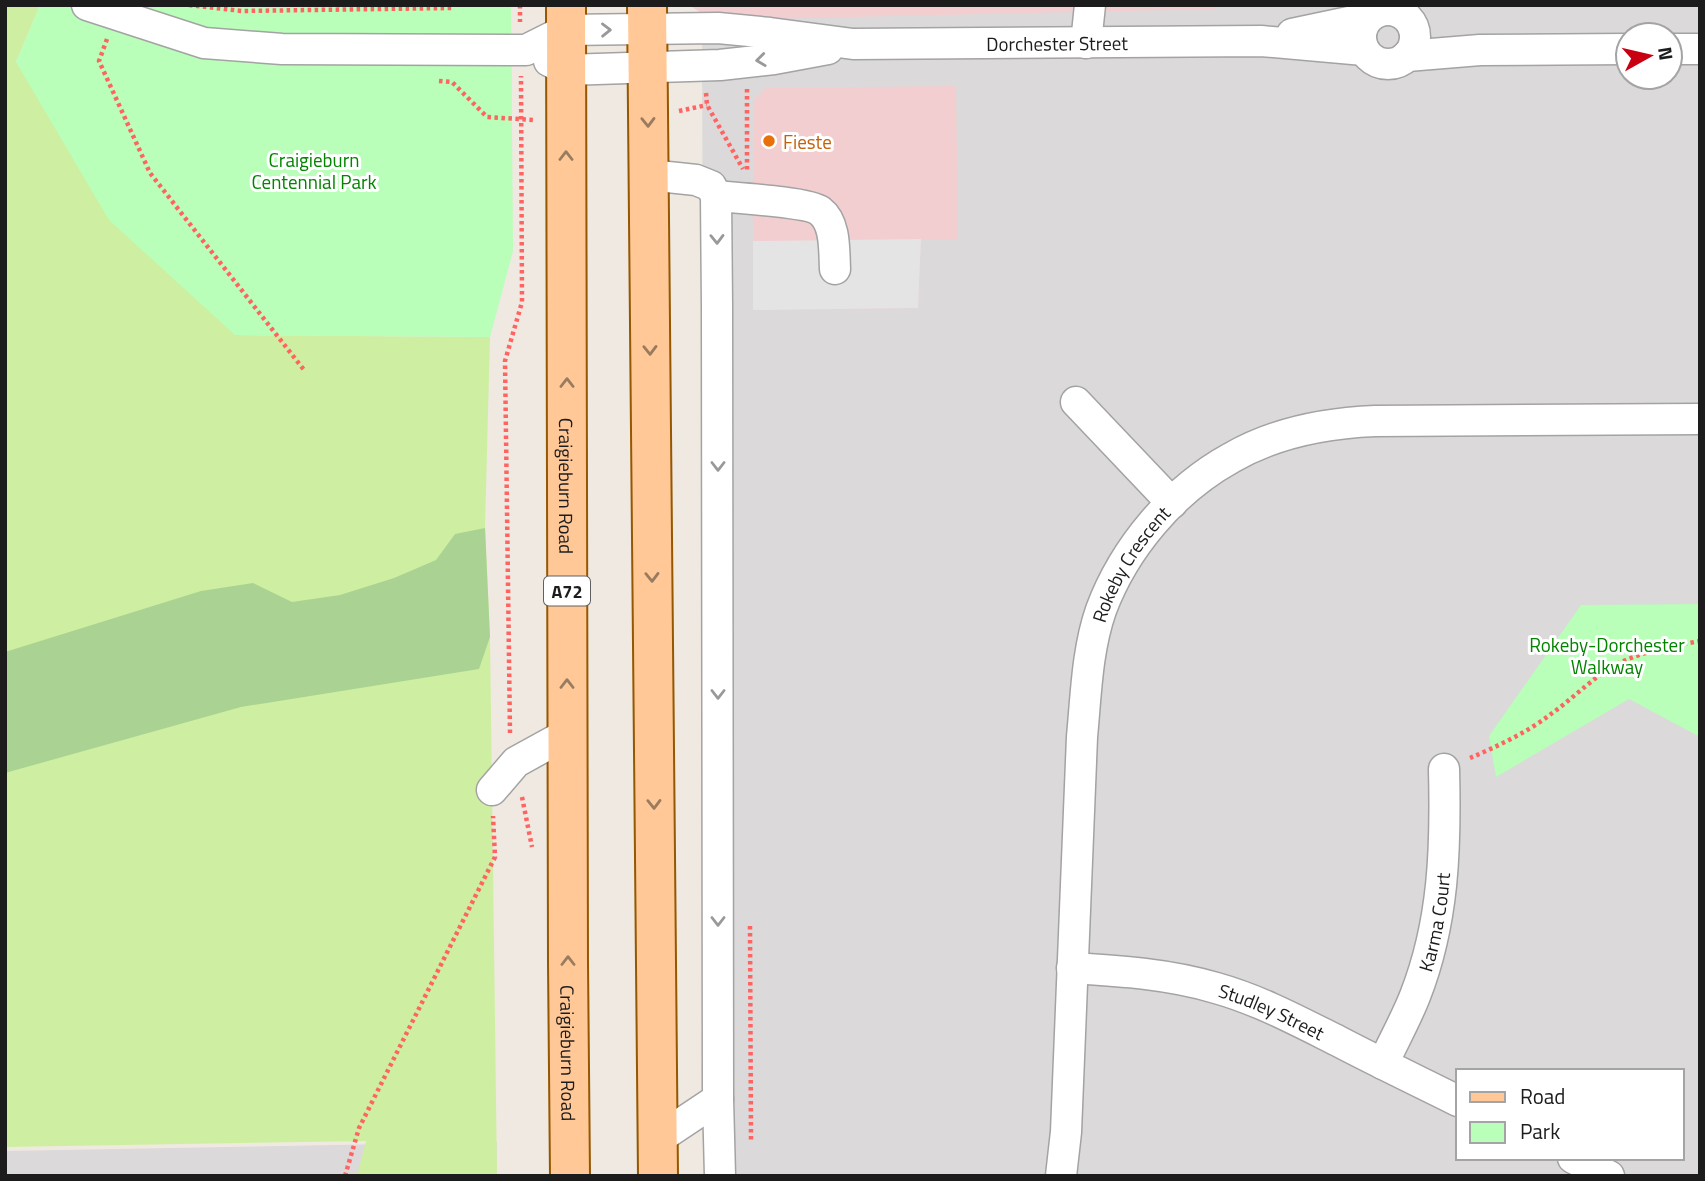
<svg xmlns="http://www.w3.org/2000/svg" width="1705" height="1181" viewBox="0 0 1705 1181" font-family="'Titillium Web',sans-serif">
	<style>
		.residential { fill: #dbd9d9; fill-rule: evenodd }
		.commercial { fill: #f2ced0 }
		.grass { fill: #ceefa1 }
		.forest { fill: #aad292 }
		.park { fill: #b9feb9 }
		.parking { fill: #e4e4e4 }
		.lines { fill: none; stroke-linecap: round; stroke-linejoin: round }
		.minor-casing { stroke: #a3a3a3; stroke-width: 33 }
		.major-casing { stroke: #955700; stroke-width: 42 }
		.path { stroke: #ff6462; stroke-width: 4.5; stroke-dasharray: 3.5 3.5; stroke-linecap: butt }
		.minor { stroke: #fff; stroke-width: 30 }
		.major { stroke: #ffc896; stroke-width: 38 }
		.oneway { stroke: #999 }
		.oneway2 { stroke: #997b5f }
		.food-dot { fill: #e8710a; stroke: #fff; stroke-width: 2.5 }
		.labels { text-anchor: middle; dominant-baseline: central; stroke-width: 6; stroke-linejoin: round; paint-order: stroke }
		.shield { fill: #fff; stroke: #606060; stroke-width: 2 }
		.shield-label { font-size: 18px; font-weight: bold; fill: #1c1c1c }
		.street-label { font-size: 19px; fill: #1c1c1c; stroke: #fff }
		.food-label { font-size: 19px; fill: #c56008; stroke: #fff; text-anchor: start }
		.park-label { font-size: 19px; fill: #028401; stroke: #fff }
	</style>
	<rect width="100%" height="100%" fill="#efe9e1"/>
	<g class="residential">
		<path d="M 689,5 L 1700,5 L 1700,1176 L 705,1176 L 702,13 ZM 1628,35 L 1670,35 L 1670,77 L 1628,77 ZM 1458,1071 L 1682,1071 L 1682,1158 L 1458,1158 Z"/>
		<polygon points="497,1142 497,1176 5,1176 5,1151"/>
	</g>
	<g class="commercial">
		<polygon points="689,5 1216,5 1216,9 713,20"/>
		<polygon points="956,86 958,239 921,240 918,308 753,310 753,101 766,88"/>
	</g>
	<polygon class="grass" points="5,5 40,5 16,62 235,335 490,337 485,528 490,637 497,1176 357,1176 366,1141 5,1147"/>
	<polygon class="forest" points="485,528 490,637 479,669 241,707 5,773 5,652 201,591 253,583 292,602 340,595 394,578 436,560 455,534"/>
	<g class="park">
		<polygon points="40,5 511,5 513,251 490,337 235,335 109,220 16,62"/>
		<polygon points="1700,604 1700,737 1629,699 1496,777 1489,736 1581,605"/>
	</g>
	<polygon class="parking" points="921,239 918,308 753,310 753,241"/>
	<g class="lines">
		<defs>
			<g id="minor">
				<path id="s1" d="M 87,5 L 204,43 L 282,49 L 526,50 L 566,30 L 718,28 L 770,33 L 853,44 L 1261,41 L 1364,50"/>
				<circle cx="1388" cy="37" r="27"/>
				<polyline points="1292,34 1368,18"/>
				<polyline points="1086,43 1090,5"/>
				<polyline points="1670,49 1700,49"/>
				<polyline points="1407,56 1480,50 1628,49"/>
				<polyline points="549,61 566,70 720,65 774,59 828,49"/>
				<polyline points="649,175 696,180 711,186 716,196 717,306 718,1099 658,1139"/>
				<path d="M 716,196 C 735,198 808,202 820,211 C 836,223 834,251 835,269"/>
				<polyline points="1076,402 1172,503"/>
				<polyline points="492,790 516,762 567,734"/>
				<path id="s2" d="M 1072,968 C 1121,971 1169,974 1216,988 C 1259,1000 1298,1021 1338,1041 C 1378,1062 1418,1081 1458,1101"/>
				<path id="s3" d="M 1383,1064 C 1393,1042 1406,1019 1415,996 C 1444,922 1446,848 1444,769"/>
				<polyline points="718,1099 720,1176"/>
				<polyline points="1573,1158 1609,1176"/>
				<path id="s4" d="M 1061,1176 L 1066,1132 L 1082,737 C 1086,695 1087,650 1101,610 C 1124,548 1173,490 1231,458 C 1274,433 1326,423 1375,421 L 1700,419"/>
			</g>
			<g id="major">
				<path id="s5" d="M 566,5 L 568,963 L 570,1176"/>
				<polyline points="647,5 658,1176"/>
			</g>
		</defs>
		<use href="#minor" class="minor-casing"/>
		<use href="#major" class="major-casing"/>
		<g class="path">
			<polyline points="189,5 242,11 452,8 454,5"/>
			<polyline points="520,5 520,22"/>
			<polyline points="107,39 99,61 150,173 304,370"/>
			<polyline points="439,81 452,82 487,117 534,120"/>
			<polyline points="747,89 747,171"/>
			<polyline points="706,93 707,105 743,169"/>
			<polyline points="679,111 707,105"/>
			<polyline points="510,733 505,361 522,302 521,76"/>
			<path d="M 1470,758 C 1496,747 1528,732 1551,714 C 1575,697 1595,675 1621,662 C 1646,651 1673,646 1700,641"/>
			<polyline points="522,797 532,847"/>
			<polyline points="750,926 751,1141"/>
			<polyline points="345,1176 359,1128 495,857 493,816"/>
		</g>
		<use href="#minor" class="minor"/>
		<use href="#major" class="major"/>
	</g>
	<defs><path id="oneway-chevron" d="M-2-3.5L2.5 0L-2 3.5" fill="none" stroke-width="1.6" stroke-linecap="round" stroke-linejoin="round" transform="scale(1.75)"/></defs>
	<g class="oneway">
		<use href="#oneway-chevron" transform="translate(606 30) rotate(-1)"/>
		<use href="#oneway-chevron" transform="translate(761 60) rotate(173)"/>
		<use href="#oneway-chevron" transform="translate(717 239) rotate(89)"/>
		<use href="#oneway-chevron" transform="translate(718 466) rotate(90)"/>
		<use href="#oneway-chevron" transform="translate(718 694) rotate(90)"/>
		<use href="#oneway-chevron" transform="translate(718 921) rotate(90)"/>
	</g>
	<g class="oneway2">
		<use href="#oneway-chevron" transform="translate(648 122) rotate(89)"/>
		<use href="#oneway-chevron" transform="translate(566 156) rotate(-90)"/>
		<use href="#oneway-chevron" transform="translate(650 350) rotate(89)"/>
		<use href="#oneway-chevron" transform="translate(567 383) rotate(-90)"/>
		<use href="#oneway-chevron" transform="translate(652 577) rotate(89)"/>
		<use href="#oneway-chevron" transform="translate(567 684) rotate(-90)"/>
		<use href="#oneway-chevron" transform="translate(654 804) rotate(89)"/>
		<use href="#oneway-chevron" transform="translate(568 961) rotate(-90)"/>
	</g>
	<circle class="food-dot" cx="769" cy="141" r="7"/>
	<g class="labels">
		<rect class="shield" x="544" y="576.5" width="46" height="29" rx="5"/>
		<g class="shield-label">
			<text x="567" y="591">A72</text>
		</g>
		<g class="street-label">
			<text stroke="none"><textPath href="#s1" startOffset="982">Dorchester Street</textPath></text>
			<text stroke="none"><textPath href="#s5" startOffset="481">Craigieburn Road</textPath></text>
			<text stroke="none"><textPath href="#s4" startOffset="623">Rokeby Crescent</textPath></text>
			<text stroke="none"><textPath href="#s3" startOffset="152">Karma Court</textPath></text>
			<text stroke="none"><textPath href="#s2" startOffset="206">Studley Street</textPath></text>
			<text stroke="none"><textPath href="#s5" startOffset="1048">Craigieburn Road</textPath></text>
		</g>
		<g class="food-label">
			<text x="783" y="141">Fieste</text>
		</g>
		<g class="park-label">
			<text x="314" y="159">Craigieburn<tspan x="314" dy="22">Centennial Park</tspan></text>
			<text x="1607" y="644">Rokeby-Dorchester<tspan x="1607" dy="22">Walkway</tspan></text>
		</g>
	</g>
	<rect width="1705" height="1181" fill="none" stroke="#1c1c1c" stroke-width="14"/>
	<rect x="1456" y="1069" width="228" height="91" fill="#ffffff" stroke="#a4a4a4" stroke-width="2"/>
	<rect x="1470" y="1092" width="35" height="10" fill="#ffc896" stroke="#a4a4a4" stroke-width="2"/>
	<text x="1520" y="1104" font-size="21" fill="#1c1c1c">Road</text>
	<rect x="1470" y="1122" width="35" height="21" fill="#b9feb9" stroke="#a4a4a4" stroke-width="2"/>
	<text x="1520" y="1139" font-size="21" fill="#1c1c1c">Park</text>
	<g transform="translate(1649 56) rotate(82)"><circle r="33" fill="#ffffff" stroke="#a4a4a4" stroke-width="2"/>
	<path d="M0-5L12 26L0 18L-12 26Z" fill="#c90012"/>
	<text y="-10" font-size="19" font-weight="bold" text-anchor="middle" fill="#1c1c1c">N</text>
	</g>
</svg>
